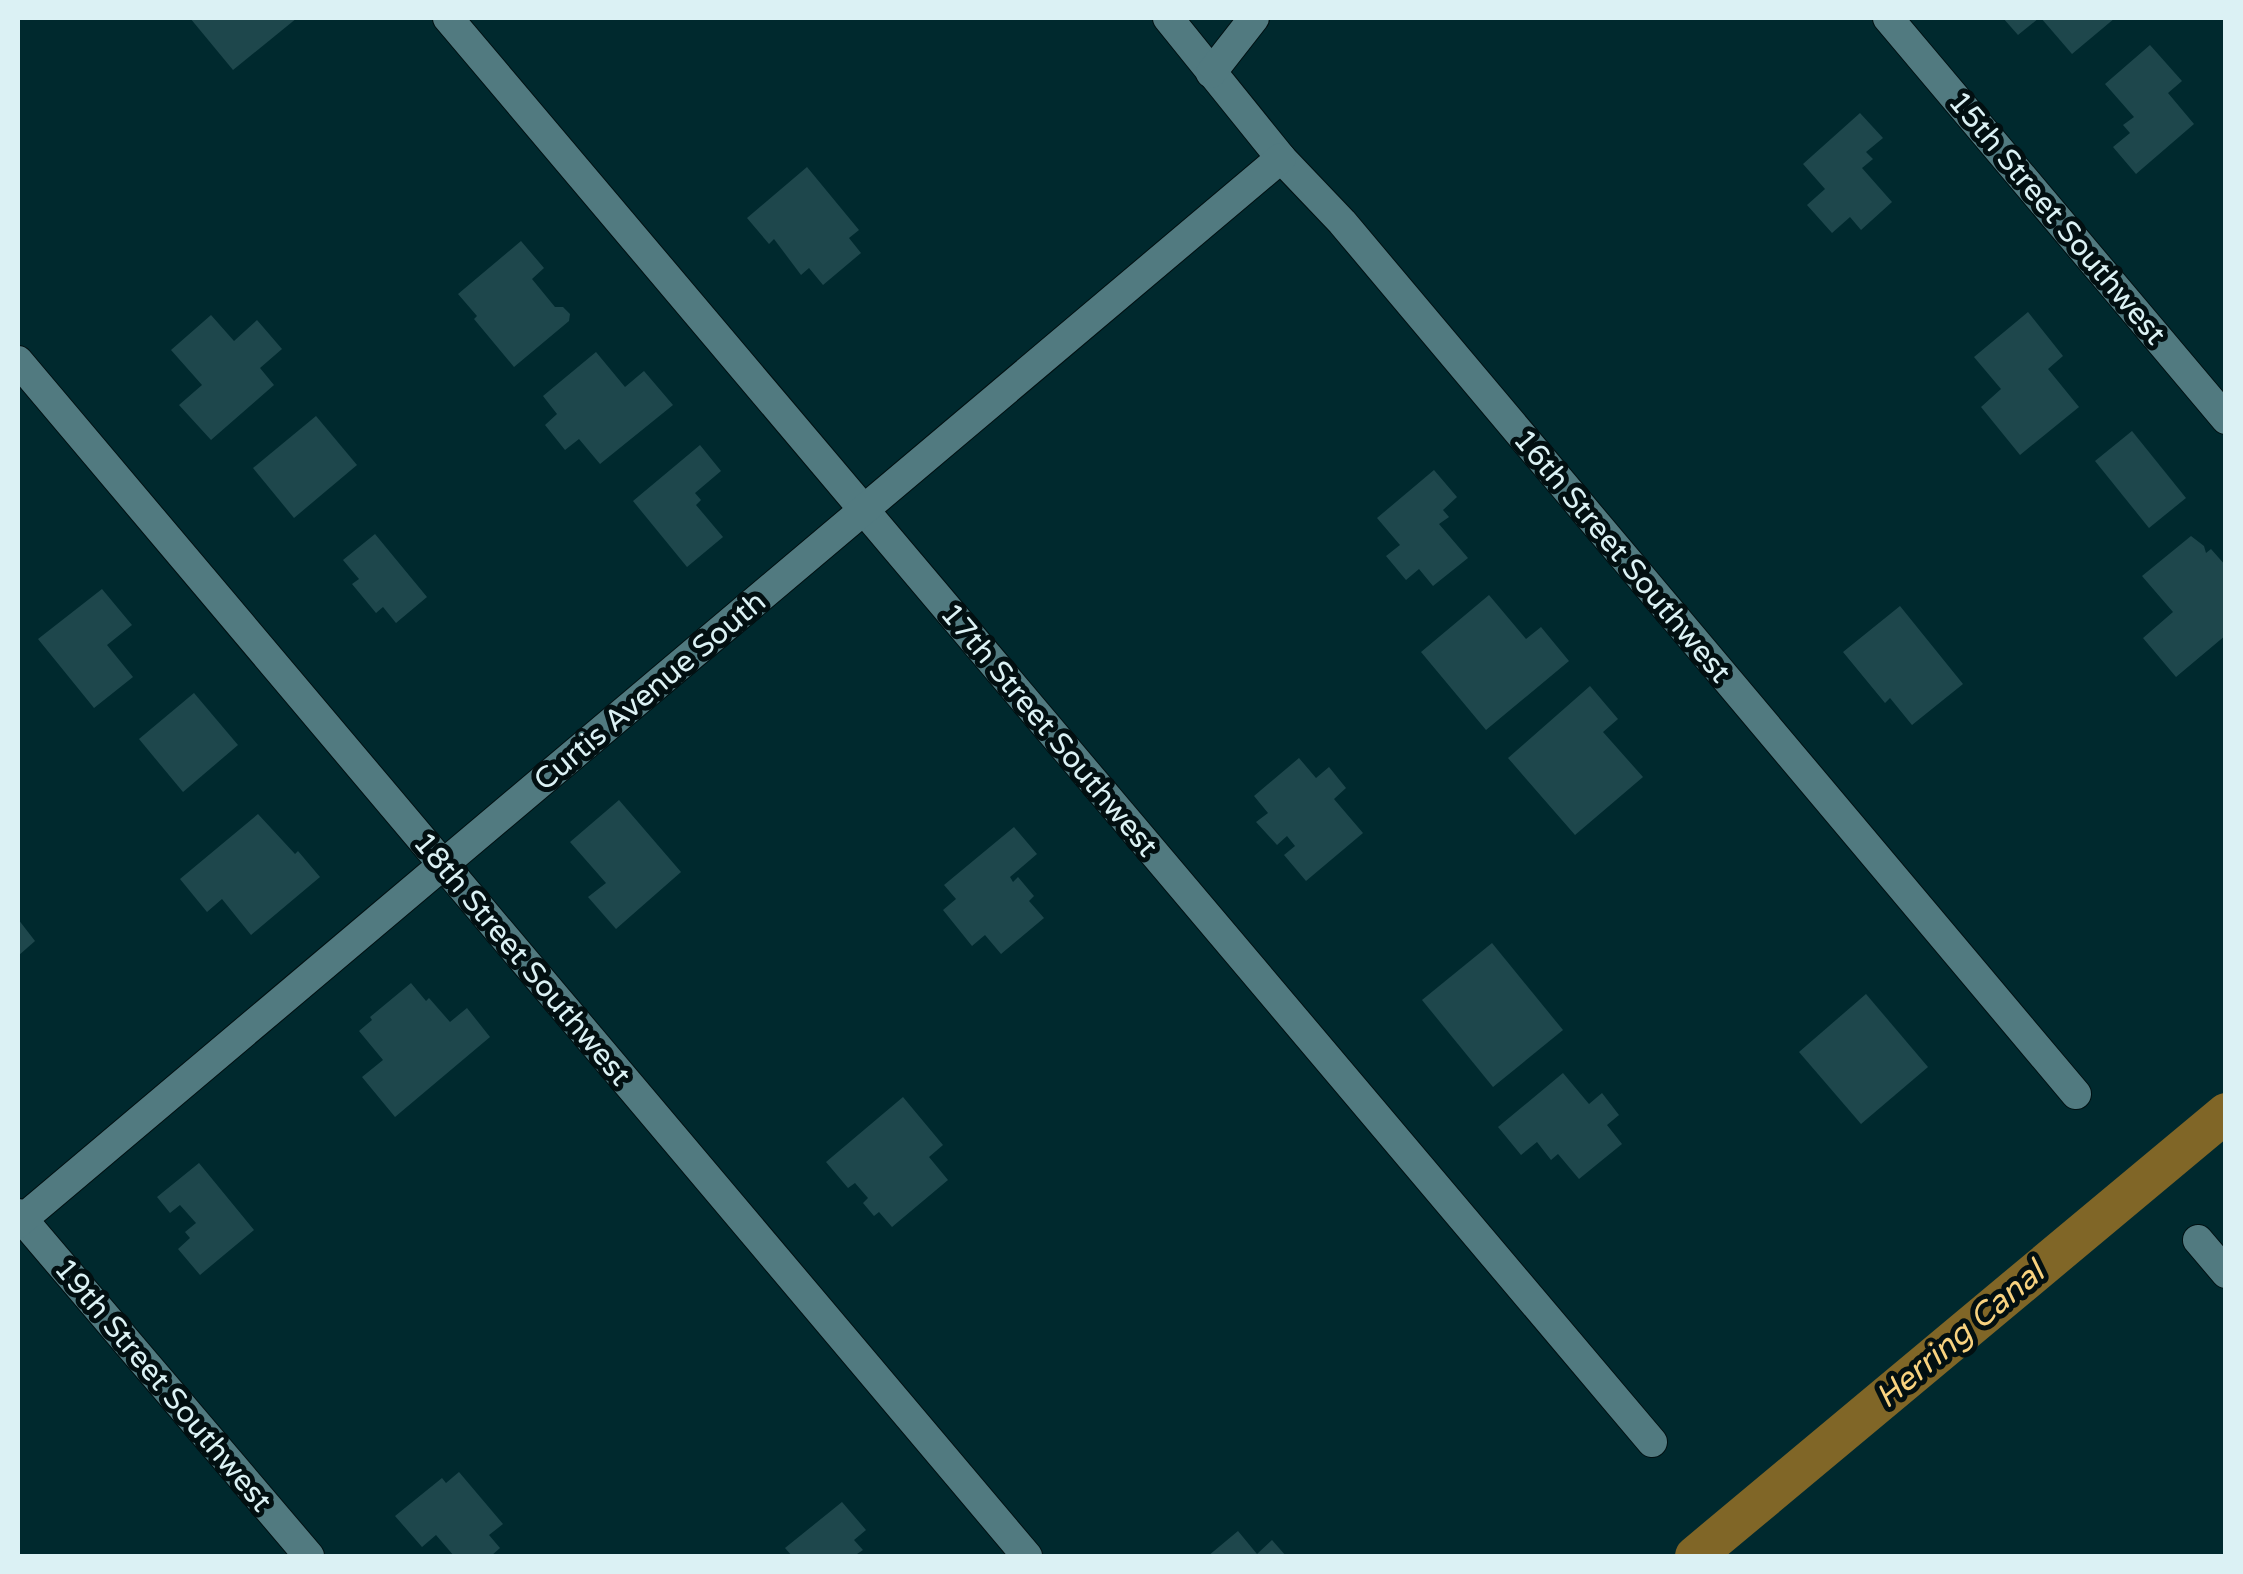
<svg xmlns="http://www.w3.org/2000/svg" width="2243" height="1574" viewBox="0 0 2243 1574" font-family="'Varela Round',sans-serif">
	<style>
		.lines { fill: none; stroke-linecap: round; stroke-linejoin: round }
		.canal { stroke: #806627; stroke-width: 40 }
		.building { fill: #1e474c }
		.street-casing { stroke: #001012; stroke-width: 32 }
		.street { stroke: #517a80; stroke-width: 30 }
		.labels { text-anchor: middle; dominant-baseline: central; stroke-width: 10; stroke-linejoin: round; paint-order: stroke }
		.street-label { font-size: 30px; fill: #dbf1f4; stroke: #020f11 }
		.water-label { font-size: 32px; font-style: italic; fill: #f8d27f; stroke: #020f11 }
	</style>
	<rect width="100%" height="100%" fill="#00292e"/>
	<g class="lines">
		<polyline class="canal" points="1695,1556 2226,1113"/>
	</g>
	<g class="building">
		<polygon points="190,18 297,18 233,70"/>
		<polygon points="2003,18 2039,18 2018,35"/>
		<polygon points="2041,18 2115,18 2072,54"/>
		<polygon points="2150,45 2182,81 2168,93 2194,124 2136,174 2113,147 2130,133 2123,125 2134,117 2105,84"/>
		<polygon points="1860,113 1883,138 1866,152 1873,159 1862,168 1892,202 1861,230 1850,217 1832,233 1807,205 1825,189 1803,164"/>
		<polygon points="807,167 859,230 849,238 861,253 823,285 809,268 801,275 774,239 769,244 747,218"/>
		<polygon points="521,241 544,268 532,279 555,307 563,307 570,314 569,321 514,367 474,319 477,316 458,294"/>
		<polygon points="2028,312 2063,356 2048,369 2079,407 2020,455 1981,407 2001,389 1974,357"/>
		<polygon points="211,315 234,341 257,320 282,349 260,368 274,385 211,440 179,405 202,385 171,350"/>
		<polygon points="596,352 625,387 644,371 673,405 600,464 579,439 565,450 545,425 557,414 543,396"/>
		<polygon points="316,416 357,465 294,518 253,468"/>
		<polygon points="2132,431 2186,498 2149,528 2095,461"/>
		<polygon points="700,445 721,471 695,493 701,500 696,505 723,537 687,567 633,501"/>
		<polygon points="1434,470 1457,497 1443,510 1449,517 1439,524 1468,558 1433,586 1419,569 1406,580 1386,556 1400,545 1377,518"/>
		<polygon points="375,534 427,597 396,623 383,607 376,613 352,584 359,579 343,560"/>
		<polygon points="2191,536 2204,546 2206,553 2211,549 2226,566 2226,635 2176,677 2143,638 2173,612 2142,576"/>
		<polygon points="102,589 132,625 107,645 133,677 94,708 38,639"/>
		<polygon points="1489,595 1526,639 1541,627 1569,661 1486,730 1421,652"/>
		<polygon points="1900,606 1963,684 1912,725 1890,698 1885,703 1843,652"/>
		<polygon points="1590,686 1618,719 1603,732 1643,777 1575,835 1508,758"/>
		<polygon points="194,693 238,745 183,792 139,739"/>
		<polygon points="1299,758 1316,778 1329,767 1346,788 1334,799 1363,833 1306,881 1284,855 1295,846 1287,836 1277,845 1256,822 1268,813 1254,796"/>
		<polygon points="619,800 681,872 616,929 588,897 606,883 570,842"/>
		<polygon points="258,814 295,854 298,851 320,877 251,935 222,899 207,912 180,879"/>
		<polygon points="1014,827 1037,854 1010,877 1013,882 1018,877 1034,896 1029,901 1044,918 1001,954 985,935 972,946 943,910 956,899 944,885"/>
		<polygon points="18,919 35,941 18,956"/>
		<polygon points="1492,943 1563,1030 1493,1087 1422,1000"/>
		<polygon points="411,983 426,1001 429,998 450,1022 467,1008 490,1037 395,1117 362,1077 383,1060 359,1031 372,1020 370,1017"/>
		<polygon points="1866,994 1928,1067 1861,1124 1799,1052"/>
		<polygon points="1563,1073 1589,1104 1602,1093 1619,1115 1607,1125 1622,1144 1579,1179 1558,1154 1551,1160 1537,1142 1521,1155 1498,1127"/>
		<polygon points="903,1097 943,1145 929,1157 948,1180 892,1227 879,1212 874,1216 863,1203 868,1198 855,1183 848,1188 826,1162"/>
		<polygon points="199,1163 254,1230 200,1275 178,1249 190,1238 185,1232 196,1223 180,1205 170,1213 157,1197"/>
		<polygon points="459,1472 503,1524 489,1535 500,1548 491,1556 454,1556 436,1535 422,1547 395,1516 442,1478 446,1483"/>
		<polygon points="842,1502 866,1530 854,1540 863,1550 854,1556 792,1556 785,1548"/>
		<polygon points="1238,1531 1257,1554 1272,1540 1286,1556 1208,1556"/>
	</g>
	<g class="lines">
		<defs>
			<g id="street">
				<polyline points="448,18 1652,1442"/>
				<polyline points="1168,18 1281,158 1342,222 2076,1094"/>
				<polyline points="1888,18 2226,419"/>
				<polyline points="1211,73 1254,18"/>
				<polyline points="18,361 1027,1556"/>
				<polyline points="18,1214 309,1556"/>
				<polyline points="18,1223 1281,158"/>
				<polyline points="2198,1240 2226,1273"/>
			</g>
		</defs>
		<use href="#street" class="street-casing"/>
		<use href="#street" class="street"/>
	</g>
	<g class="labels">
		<g class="street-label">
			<text transform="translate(2057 218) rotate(50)">15th Street Southwest</text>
			<text transform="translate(1622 556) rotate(50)">16th Street Southwest</text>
			<text transform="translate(650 691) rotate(-40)">Curtis Avenue South</text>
			<text transform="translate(1049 730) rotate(50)">17th Street Southwest</text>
			<text transform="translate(522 959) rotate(50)">18th Street Southwest</text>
			<text transform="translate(163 1385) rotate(50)">19th Street Southwest</text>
		</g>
		<g class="water-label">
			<text transform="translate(1960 1335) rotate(-40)">Herring Canal</text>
		</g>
	</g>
	<rect width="2243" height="1574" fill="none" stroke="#dbf1f4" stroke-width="40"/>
</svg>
